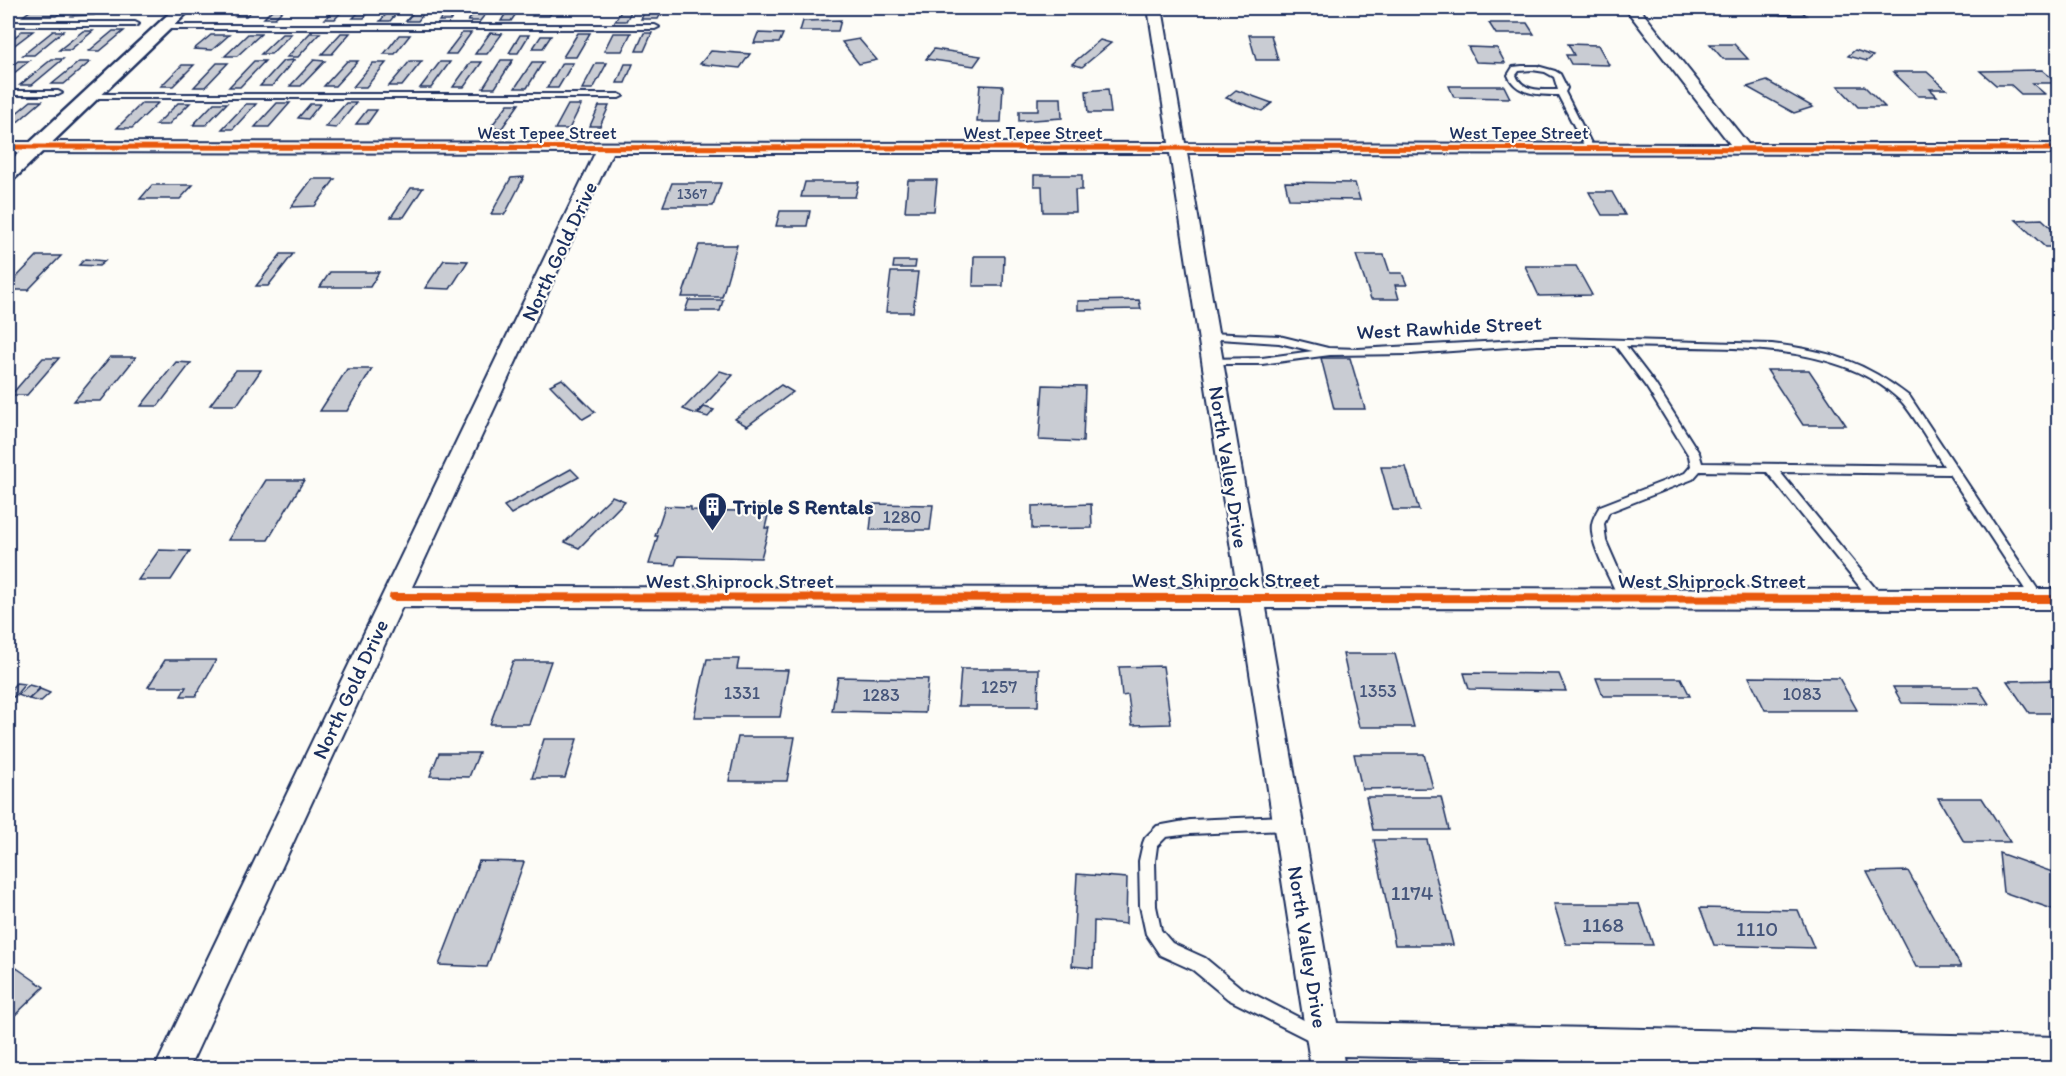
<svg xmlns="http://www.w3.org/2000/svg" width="2066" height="1076" viewBox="0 0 2066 1076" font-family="Itim,sans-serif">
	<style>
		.building { fill: #c9ccd3; stroke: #1b2f5e; stroke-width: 1.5 }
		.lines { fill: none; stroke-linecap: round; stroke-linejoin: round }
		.service-casing { stroke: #1b2f5e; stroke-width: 4 }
		.minor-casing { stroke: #1b2f5e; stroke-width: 4 }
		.tertiary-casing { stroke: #1b2f5e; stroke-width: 5 }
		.service { fill: #fdfcf7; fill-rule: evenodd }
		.minor { fill: #fdfcf7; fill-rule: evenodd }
		.tertiary { fill: #fdfcf7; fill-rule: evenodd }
		.cycleway-far1-casing { stroke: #fdfcf7; stroke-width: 8 }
		.cycleway-casing { stroke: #fdfcf7; stroke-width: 11 }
		.cycleway-far1 { stroke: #e8590c; stroke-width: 5 }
		.cycleway { stroke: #e8590c; stroke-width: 8 }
		.labels { text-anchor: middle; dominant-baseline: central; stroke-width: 4.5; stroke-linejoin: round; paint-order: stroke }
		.far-number-label { font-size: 15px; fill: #46567b }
		.far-street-label { font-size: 18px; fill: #1b2f5e; stroke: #fdfcf7 }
		.number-label { font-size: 18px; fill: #46567b }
		.street-label { font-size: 21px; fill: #1b2f5e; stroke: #fdfcf7 }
		.poi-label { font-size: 21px; font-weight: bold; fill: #1b2f5e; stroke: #fdfcf7; text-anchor: start }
		.near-number-label { font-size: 21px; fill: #46567b }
	</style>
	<rect width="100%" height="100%" fill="#fdfcf7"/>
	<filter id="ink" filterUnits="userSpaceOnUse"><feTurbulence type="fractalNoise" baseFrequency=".0167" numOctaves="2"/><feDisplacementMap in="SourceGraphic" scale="12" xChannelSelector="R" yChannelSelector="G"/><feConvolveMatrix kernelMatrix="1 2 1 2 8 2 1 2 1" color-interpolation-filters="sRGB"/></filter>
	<g filter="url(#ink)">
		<g class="building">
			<polygon points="34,8 67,8 56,16 23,16"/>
			<polygon points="83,8 104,8 94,15 72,16"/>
			<polygon points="244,8 255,8 246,16 235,16"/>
			<polygon points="274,8 285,8 275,18 264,18"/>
			<polygon points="335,8 345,8 335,19 325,19"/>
			<polygon points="363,8 373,8 364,18 353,18"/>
			<polygon points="392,8 401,8 390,21 380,21"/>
			<polygon points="417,8 428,8 418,21 406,21"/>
			<polygon points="449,8 460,8 450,21 439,21"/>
			<polygon points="478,8 490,8 480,21 468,21"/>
			<polygon points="509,8 520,8 511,21 501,21"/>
			<polygon points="538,8 555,8 549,16 532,16"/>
			<polygon points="623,8 633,8 626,21 615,21"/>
			<polygon points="647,8 664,8 658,19 641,19"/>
			<polygon points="1773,8 1798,8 1806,15 1780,15"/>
			<polygon points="841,20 838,31 800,31 803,21"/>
			<polygon points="1489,23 1527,23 1534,34 1496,34"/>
			<polygon points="22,31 33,31 8,50 8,43"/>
			<polygon points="53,31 63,31 34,55 23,55"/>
			<polygon points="83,31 93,31 70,50 59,50"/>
			<polygon points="113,31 124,31 100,51 89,51"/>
			<polygon points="310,33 320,33 298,57 287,57"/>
			<polygon points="341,33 350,33 332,54 322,54"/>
			<polygon points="462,33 471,33 456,54 446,54"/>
			<polygon points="490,33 502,34 487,54 475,54"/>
			<polygon points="578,33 590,33 576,57 563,57"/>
			<polygon points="613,33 631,33 622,51 604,51"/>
			<polygon points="644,33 652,33 644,51 636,51"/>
			<polygon points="758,33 783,34 779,43 754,43"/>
			<polygon points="248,34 261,34 237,56 225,56"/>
			<polygon points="282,34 291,34 271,54 261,54"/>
			<polygon points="211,35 229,35 212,50 194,49"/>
			<polygon points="399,35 410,35 395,54 384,54"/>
			<polygon points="520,35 529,35 518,53 509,53"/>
			<polygon points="1249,35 1271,35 1278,60 1256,60"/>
			<polygon points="541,36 551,36 543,48 533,48"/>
			<polygon points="859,39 877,60 859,64 842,42"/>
			<polygon points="1100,40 1111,43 1082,67 1072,64"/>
			<polygon points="1568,44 1598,45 1609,65 1571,64 1566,55 1574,55"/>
			<polygon points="1710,44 1734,44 1748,59 1723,59"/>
			<polygon points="1468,47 1497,48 1505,63 1476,62"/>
			<polygon points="934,49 981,56 974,66 926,59"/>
			<polygon points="1855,50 1873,56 1867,61 1848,56"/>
			<polygon points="711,51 750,54 740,68 700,64"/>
			<polygon points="52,59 63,59 32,85 20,85"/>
			<polygon points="294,60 272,86 260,86 283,61"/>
			<polygon points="314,60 325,61 301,86 290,86"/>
			<polygon points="501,60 513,60 495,88 483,88"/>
			<polygon points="18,61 29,61 8,78 8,69"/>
			<polygon points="254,61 265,61 240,87 229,87"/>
			<polygon points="347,61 358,61 335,86 324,86"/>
			<polygon points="410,61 422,61 402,86 389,86"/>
			<polygon points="79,62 90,62 64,84 52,84"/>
			<polygon points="440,62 450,62 431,88 420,88"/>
			<polygon points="471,62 482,62 464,87 453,87"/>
			<polygon points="532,62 543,62 527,88 515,88"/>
			<polygon points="217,63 228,63 205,87 194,87"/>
			<polygon points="373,63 386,63 366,87 353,87"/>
			<polygon points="562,63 573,63 558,88 547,88"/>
			<polygon points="596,63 607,63 593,89 582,89"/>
			<polygon points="625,64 633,64 625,83 617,83"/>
			<polygon points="182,65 194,65 173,86 161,86"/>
			<polygon points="2042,70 2058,83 2032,83 2045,94 2021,94 2011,85 1996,85 1980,71"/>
			<polygon points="1893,72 1927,72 1946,89 1930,89 1937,96 1918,96"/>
			<polygon points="1767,81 1813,107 1794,113 1747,87"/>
			<polygon points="980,85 1003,86 1001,122 977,122"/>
			<polygon points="1449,86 1504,86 1510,98 1454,97"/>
			<polygon points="1838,86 1864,86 1885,107 1858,107"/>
			<polygon points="1108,89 1111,113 1088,113 1086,91"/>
			<polygon points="1236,90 1272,103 1262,111 1226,98"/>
			<polygon points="1038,98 1061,98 1062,118 1019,121 1019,111 1038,111"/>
			<polygon points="31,101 42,101 14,125 8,125 8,120"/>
			<polygon points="142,103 158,103 132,128 117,128"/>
			<polygon points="178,103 190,103 168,125 156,125"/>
			<polygon points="214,103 227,103 206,125 193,125"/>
			<polygon points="277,103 290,103 269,127 255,127"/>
			<polygon points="346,103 356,103 336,128 325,127"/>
			<polygon points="246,104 256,104 233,129 222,129"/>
			<polygon points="310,104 320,104 308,119 298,118"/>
			<polygon points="508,104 519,104 502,128 490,128"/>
			<polygon points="568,105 581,105 569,129 555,129"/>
			<polygon points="599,106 609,106 600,126 590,126"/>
			<polygon points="367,110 377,110 367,124 356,124"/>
			<polygon points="1034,175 1082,175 1082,190 1075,190 1076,212 1043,212 1042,186 1034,186"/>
			<polygon points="524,177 505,214 491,214 511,178"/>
			<polygon points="312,179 335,179 315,206 291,207"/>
			<polygon points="908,180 937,180 934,211 905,211"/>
			<polygon points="805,182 859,182 855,197 801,197"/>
			<polygon points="1285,182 1355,183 1360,200 1289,199"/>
			<polygon points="672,183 721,183 713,206 663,206"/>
			<polygon points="152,185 193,185 180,199 140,199"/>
			<polygon points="411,188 423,188 404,217 391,217"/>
			<polygon points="1589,192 1612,192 1625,215 1602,215"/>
			<polygon points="780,211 810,211 807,226 776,226"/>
			<polygon points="2042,219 2058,234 2058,247 2045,247 2016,220"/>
			<polygon points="699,245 737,245 722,297 682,297"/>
			<polygon points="281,254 293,254 268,286 256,286"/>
			<polygon points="1356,255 1384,255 1390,273 1402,273 1407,285 1395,285 1399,299 1371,299"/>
			<polygon points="37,256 61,256 28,290 8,290 8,286"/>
			<polygon points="974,256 1004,256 1003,286 973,286"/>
			<polygon points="85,259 105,261 99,266 79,265"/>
			<polygon points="444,260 468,261 450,289 425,288"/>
			<polygon points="894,261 916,261 915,268 893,268"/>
			<polygon points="1525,266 1576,266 1592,295 1539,296"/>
			<polygon points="330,272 379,272 370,287 320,287"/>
			<polygon points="891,272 918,272 913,312 886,312"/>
			<polygon points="689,300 723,300 720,311 685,311"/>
			<polygon points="1139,300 1141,309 1078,310 1078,301"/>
			<polygon points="110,357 136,357 101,401 74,401"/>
			<polygon points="43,358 59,358 27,395 11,395"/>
			<polygon points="1321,358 1350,358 1365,409 1334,409"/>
			<polygon points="176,362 191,363 158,406 141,406"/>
			<polygon points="347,369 372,369 347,411 320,411"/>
			<polygon points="236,370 261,370 237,405 210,405"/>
			<polygon points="1767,370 1809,370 1846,425 1803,425"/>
			<polygon points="720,371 733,375 696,414 683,409"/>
			<polygon points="562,379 595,412 583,419 550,385"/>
			<polygon points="781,385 793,392 747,426 735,419"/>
			<polygon points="1043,385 1085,386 1083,442 1039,440"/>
			<polygon points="704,407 714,410 708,417 698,414"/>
			<polygon points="1381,467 1406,467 1419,510 1393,510"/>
			<polygon points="571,469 579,477 511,514 504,506"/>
			<polygon points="266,480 304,480 268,540 228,540"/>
			<polygon points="612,496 625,501 579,548 565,542"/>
			<polygon points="873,504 933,505 930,530 870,530"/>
			<polygon points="1091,504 1092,528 1032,529 1032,506"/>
			<polygon points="665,506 691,507 691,510 740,511 741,506 770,507 765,528 769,528 761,558 678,556 675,565 649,564 658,536 655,536"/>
			<polygon points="159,550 190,551 171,580 138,580"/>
			<polygon points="1343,654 1395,654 1414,727 1359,727"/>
			<polygon points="707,659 739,659 737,669 788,670 780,717 694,717"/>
			<polygon points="165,660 216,660 196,696 181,696 186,687 148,687"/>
			<polygon points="513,661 551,661 529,724 490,724"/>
			<polygon points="1163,666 1171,724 1132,725 1128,695 1122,696 1119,667"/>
			<polygon points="961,669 1039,669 1038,706 958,706"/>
			<polygon points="1464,673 1559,674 1566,691 1469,689"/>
			<polygon points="838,677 928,679 925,713 832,711"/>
			<polygon points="1749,677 1839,678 1857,710 1765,710"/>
			<polygon points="1596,678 1681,678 1690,696 1603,696"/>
			<polygon points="2058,680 2058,713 2029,713 2007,681"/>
			<polygon points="16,683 25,684 14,697 8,696 8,693"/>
			<polygon points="29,685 40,688 29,699 18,695"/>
			<polygon points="1893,687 1978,687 1989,704 1902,703"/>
			<polygon points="40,689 50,693 40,702 29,699"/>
			<polygon points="738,737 795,737 787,781 729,781"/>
			<polygon points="544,739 577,739 565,778 532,778"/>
			<polygon points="439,753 479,753 469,777 430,776"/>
			<polygon points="1354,754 1424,754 1433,788 1362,789"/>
			<polygon points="1366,797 1441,797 1449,830 1373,830"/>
			<polygon points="1938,798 1982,798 2010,842 1964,842"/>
			<polygon points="1374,840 1427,840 1453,945 1395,945"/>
			<polygon points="1999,853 2058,874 2058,911 2003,892"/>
			<polygon points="479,861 524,862 487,967 439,965"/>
			<polygon points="1908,871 1961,967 1916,967 1867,872"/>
			<polygon points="1077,874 1127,878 1126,924 1094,921 1093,968 1072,966"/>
			<polygon points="1554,904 1639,904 1653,945 1566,944"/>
			<polygon points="1700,908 1798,910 1814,948 1714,945"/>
			<polygon points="8,962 44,987 12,1018 8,1015"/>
		</g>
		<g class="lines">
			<defs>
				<g id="service">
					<polygon points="8,22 135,22 139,24 135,26 8,26"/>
					<polygon points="161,25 655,25 659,27 655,29 161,29"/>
					<path d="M 1522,66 L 1537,66 L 1555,71 L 1560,74 L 1567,88 L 1565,92 L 1594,149 L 1593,151 L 1586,149 L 1558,95 C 1540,95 1516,95 1508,75 L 1513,67 ZM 1532,70 L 1545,72 L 1554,77 L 1558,90 C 1543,90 1522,92 1516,75 L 1519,71 Z"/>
					<polygon points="8,91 58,91 62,93 58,95 8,95"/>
					<polygon points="90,94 619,94 623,96 619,98 90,98"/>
					<path d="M 1208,333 L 1279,336 L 1328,348 L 1358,349 L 1555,338 L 1772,344 C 1829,351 1864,361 1910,397 L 2044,599 L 2042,603 L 2034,603 L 1949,474 L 1780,472 L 1880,594 L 1882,598 L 1880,602 L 1872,602 L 1767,472 L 1700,471 L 1693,479 L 1609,512 L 1604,524 L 1606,541 L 1631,598 L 1629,602 L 1621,602 L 1619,598 C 1611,580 1589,544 1592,524 C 1593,518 1597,511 1600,506 L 1685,473 L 1691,466 L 1689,456 L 1647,388 L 1615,345 L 1537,345 L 1410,354 L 1330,355 L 1262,364 L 1211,364 L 1206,361 L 1207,359 L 1262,358 L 1313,351 L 1279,343 L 1204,338 L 1204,334 ZM 1626,346 C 1713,350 1833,336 1901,401 C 1914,415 1932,448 1944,466 L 1702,463 L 1699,453 L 1655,384 Z"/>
					<polygon points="1287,816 1292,818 1294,823 1292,828 1287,830 1190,834 1166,837 1157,846 1155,861 1156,906 1161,930 1172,943 1205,958 1240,987 1325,1031 1327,1037 1325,1043 1319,1045 1228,999 1193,970 1160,955 1146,934 1140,906 1139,861 1143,843 1145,838 1157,826 1190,820"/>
				</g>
				<path id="minor" d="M 1148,8 L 1162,8 L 1185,143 L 1730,144 L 1625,8 L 1639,8 L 1748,144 L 2058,144 L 2058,154 L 1187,153 L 1262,588 L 2058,589 L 2058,609 L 1266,608 L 1337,1023 L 2058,1037 L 2058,1068 L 1946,1068 L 1343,1056 L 1345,1068 L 1311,1068 L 1240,608 L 402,607 L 189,1068 L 155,1068 L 595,153 L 8,152 L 8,142 L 1169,143 ZM 612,153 L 1170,153 L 1237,588 L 412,587 Z"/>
				<polygon id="tertiary" points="175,8 192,8 15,178 8,180 8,163"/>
			</defs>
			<use href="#service" class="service-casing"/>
			<use href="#minor" class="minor-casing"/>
			<use href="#tertiary" class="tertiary-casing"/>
			<use href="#service" class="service"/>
			<use href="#minor" class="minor"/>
			<use href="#tertiary" class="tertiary"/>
			<defs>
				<polyline id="cycleway-far1" points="8,147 2058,149"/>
				<polyline id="cycleway" points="393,597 2058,599"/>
			</defs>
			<use href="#cycleway-far1" class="cycleway-far1-casing"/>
			<use href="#cycleway" class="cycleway-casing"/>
			<use href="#cycleway-far1" class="cycleway-far1"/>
			<use href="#cycleway" class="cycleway"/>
		</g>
	</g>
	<defs>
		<symbol id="building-pin" viewBox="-11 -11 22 30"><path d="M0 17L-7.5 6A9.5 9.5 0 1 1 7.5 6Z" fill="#1b2f5e" stroke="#fdfcf7"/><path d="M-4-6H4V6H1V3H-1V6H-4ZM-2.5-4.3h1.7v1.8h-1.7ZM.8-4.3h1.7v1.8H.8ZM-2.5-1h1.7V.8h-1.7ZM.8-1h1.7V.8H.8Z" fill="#fff"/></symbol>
	</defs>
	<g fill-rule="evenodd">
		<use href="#building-pin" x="696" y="490" width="33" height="45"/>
	</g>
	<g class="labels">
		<g class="far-number-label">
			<text x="692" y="194">1367</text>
		</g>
		<g class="far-street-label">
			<text x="547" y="133">West Tepee Street</text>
			<text x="1033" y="133">West Tepee Street</text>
			<text x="1519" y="133">West Tepee Street</text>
		</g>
		<g class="number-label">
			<text x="902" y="517">1280</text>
			<text x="999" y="687">1257</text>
			<text x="1378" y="691">1353</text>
			<text x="742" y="693">1331</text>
			<text x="1802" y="694">1083</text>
			<text x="881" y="695">1283</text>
		</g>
		<g class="street-label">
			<text transform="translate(559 251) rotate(-65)">North Gold Drive</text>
			<text transform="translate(1449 327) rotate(-3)">West Rawhide Street</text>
			<text transform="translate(1229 467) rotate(81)">North Valley Drive</text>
			<text x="1226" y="579">West Shiprock Street</text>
			<text x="740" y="580">West Shiprock Street</text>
			<text x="1712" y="580">West Shiprock Street</text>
			<text transform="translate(350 689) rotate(-65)">North Gold Drive</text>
			<text transform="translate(1308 947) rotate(81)">North Valley Drive</text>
		</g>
		<g class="poi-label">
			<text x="733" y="506">Triple S Rentals</text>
		</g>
		<g class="near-number-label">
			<text x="1412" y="892">1174</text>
			<text x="1603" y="924">1168</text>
			<text x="1757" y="928">1110</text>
		</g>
	</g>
	<rect width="2066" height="1076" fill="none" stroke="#fdfcf7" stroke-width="30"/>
	<rect x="15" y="15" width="2036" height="1046" fill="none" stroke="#1b2f5e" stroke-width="2" filter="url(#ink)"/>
</svg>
